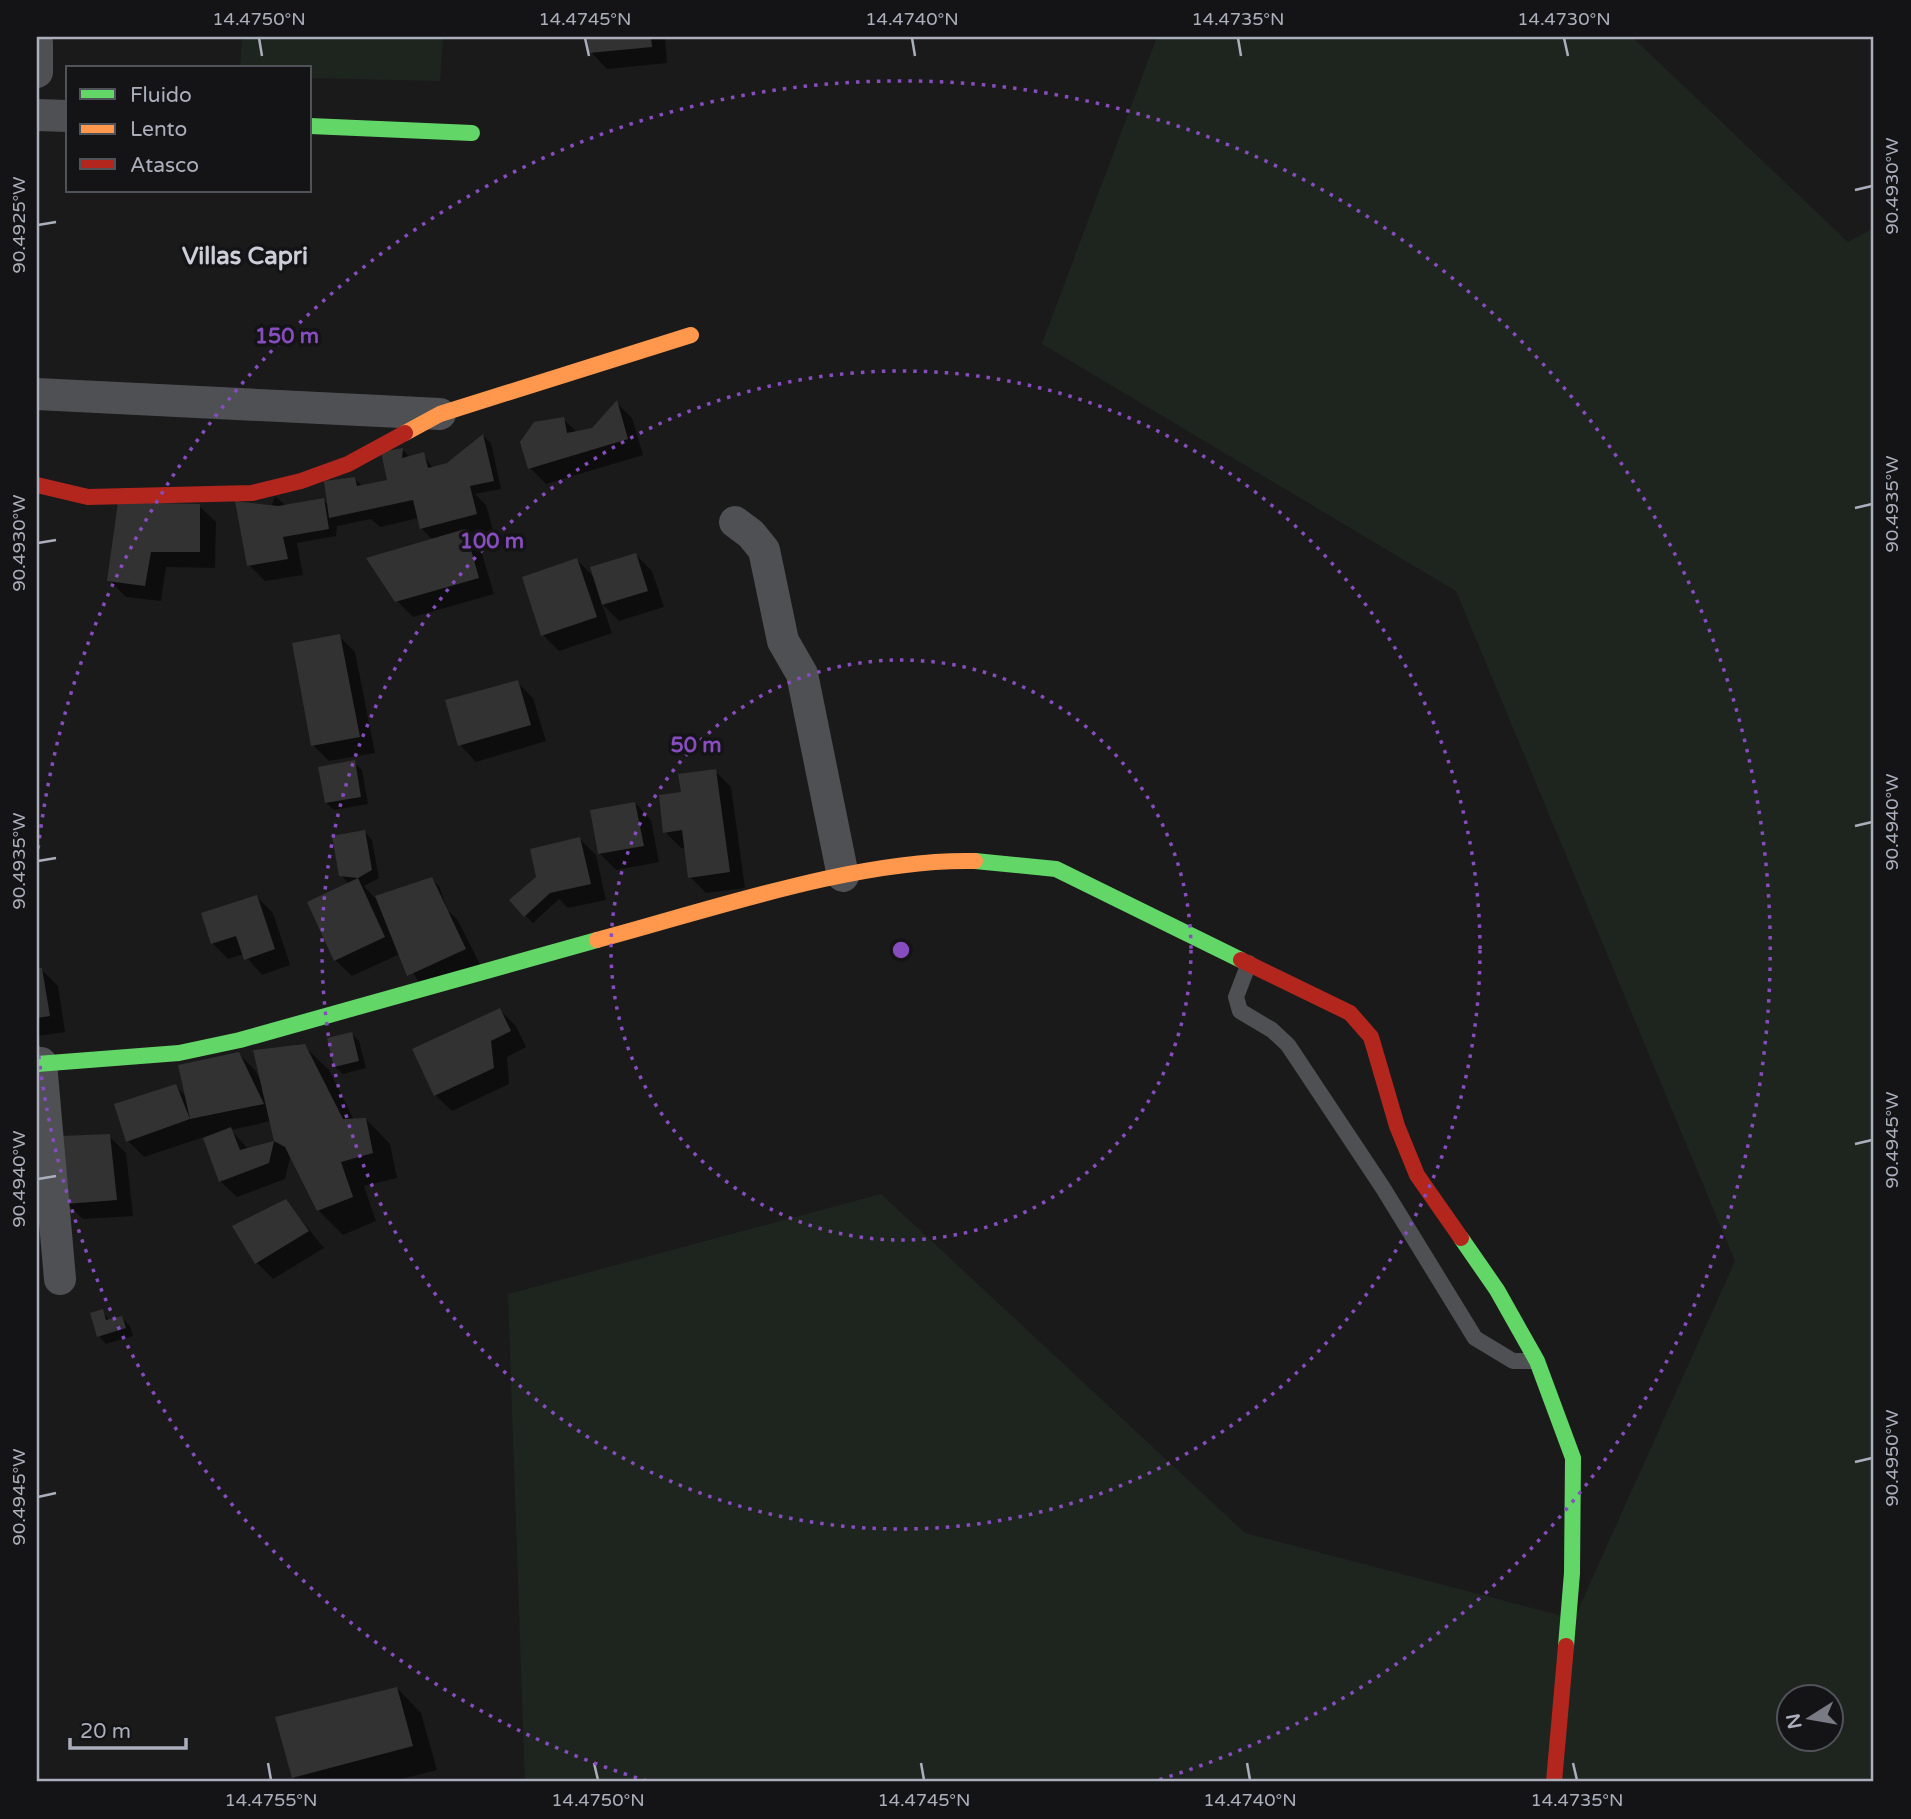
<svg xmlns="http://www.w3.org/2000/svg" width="1911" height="1819" viewBox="0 0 1911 1819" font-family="'Varela Round',sans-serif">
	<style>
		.green { fill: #1e251f; fill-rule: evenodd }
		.shadow { fill: #0007; fill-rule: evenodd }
		.building { fill: #323233 }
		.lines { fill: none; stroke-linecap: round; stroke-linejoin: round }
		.lane { stroke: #4e5054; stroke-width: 16 }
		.street { stroke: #4e5054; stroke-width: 32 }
		.fast { stroke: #63d668; stroke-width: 16 }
		.slow { stroke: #ff974d; stroke-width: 16 }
		.jam { stroke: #b3261e; stroke-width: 16 }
		.ticks { fill: none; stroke: #abafbc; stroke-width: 2.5 }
		.ring { fill: none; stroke: #874dbe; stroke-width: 3.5; stroke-dasharray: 3.5 7 }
		.labels { text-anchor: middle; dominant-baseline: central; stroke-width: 7; stroke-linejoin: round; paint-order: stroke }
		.neighbourhood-label { font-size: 24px; font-weight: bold; fill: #cccfd8; stroke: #141417 }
		.centre { fill: #874dbe; stroke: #141417; stroke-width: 3.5 }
		.ring-label { font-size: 21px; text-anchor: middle; font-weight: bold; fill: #874dbe; stroke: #141417; stroke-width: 7; stroke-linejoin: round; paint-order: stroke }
		.neatline { fill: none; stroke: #abafbc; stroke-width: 2.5 }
		.ticks-label { font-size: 18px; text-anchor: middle; fill: #abafbc }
	</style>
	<rect width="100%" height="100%" fill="#1a1a1b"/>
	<g class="green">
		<polygon points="242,37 443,37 440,81 310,78 310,68 240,68"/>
		<path d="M 1157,37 L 1632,37 L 1848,242 L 1874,228 L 1874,1782 L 525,1782 L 508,1294 L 881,1194 L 1245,1533 L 1574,1619 L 1735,1261 L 1456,591 L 1042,344 ZM 1788,1696 L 1830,1696 L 1830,1738 L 1788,1738 Z"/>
	</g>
	<g class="shadow">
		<polygon points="589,37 665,37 667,63 607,69 591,52"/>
		<polygon points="617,403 632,418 643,455 546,484 530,468 563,419 577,432 593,429"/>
		<polygon points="483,436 491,443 501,489 475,494 486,505 493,530 470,536 480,547 494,594 413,617 397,601 433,540 421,528 419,518 380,527 371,519 337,526 336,536 297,543 303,575 265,581 249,565 275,496 286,506 323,500 330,506 355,479 363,487 389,482 403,450 410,457 423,454 433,468 448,464"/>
		<polygon points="199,506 216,522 215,568 166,567 161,601 126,597 109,580"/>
		<polygon points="636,555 652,571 664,607 619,621 602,604 612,633 559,651 543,635 577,560 595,578"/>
		<polygon points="339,636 355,652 375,753 329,761 313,745"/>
		<polygon points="517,682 533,698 546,741 476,762 460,745"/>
		<polygon points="354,762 362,770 368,804 334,810 326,803"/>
		<polygon points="715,771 731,787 745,888 706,893 690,877 686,848 681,848 665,832 683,793"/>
		<polygon points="635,803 651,820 659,862 616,870 600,854"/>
		<polygon points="365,832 372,840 379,878 364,886 375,898 431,879 439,886 448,911 457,919 481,966 425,991 400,954 352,976 335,960 349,884 341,875"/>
		<polygon points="580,839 596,855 606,900 568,908 559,899 533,923 525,915"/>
		<polygon points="257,897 273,913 290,965 262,975 244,954 228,959 212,943"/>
		<polygon points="37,970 42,970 58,986 65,1032 37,1036"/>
		<polygon points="500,1010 516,1026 526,1047 507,1057 509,1084 452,1111 435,1095"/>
		<polygon points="351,1033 359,1041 366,1068 343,1074 335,1067"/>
		<path d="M 304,1046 L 329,1070 L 354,1120 L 366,1119 L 390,1144 L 397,1178 L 364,1186 L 376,1221 L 343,1235 L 318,1210 L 291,1154 L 285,1179 L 237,1197 L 220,1181 L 216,1133 L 144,1157 L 128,1141 L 175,1086 L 187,1097 L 239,1054 L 255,1070 L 260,1080 ZM 271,1121 L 276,1142 L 249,1150 L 231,1130 Z"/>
		<polygon points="109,1136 126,1153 133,1216 83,1219 66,1203"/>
		<polygon points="286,1201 324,1248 273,1279 257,1263"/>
		<polygon points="102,1311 110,1321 122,1318 130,1326 133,1336 106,1344 99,1336"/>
		<polygon points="397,1688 421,1713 437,1770 390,1782 299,1782 293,1777"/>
	</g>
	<g class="building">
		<polygon points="587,37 651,37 652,47 589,53"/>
		<polygon points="617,400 628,439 528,469 520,442 534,422 564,417 567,433 592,428"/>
		<polygon points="483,434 494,481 470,486 477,514 420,529 413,500 329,518 324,481 355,477 357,486 387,480 381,452 403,448 402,458 424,452 428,468 447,463"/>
		<polygon points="324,498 329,529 283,537 288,559 247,566 235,501 278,506"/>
		<polygon points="118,502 200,504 200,552 151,552 145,586 107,581"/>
		<polygon points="465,529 479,578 395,602 366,558"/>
		<polygon points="636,553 648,591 602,605 590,567"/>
		<polygon points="577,558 597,617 541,636 522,577"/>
		<polygon points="340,634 360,737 311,746 292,643"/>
		<polygon points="518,680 531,725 458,746 445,700"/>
		<polygon points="355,760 361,797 325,803 318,767"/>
		<polygon points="716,769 730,872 688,878 682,830 663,833 659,795 681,792 678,774"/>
		<polygon points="635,802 644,846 598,854 590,810"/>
		<polygon points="365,830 372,870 358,878 339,876 332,836"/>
		<polygon points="580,837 591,884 550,893 524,917 509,900 536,877 530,849"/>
		<polygon points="432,877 466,949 407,976 375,896"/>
		<polygon points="358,878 385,937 334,961 307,902"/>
		<polygon points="257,895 275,949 244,960 236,936 211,944 201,913"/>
		<polygon points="37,968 42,968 50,1016 37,1018"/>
		<polygon points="500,1008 511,1031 491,1041 494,1068 434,1096 412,1049"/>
		<polygon points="352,1032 359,1061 334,1067 327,1038"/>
		<polygon points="305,1044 343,1119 366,1118 373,1153 341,1162 353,1197 317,1211 285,1147 274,1141 269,1163 219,1182 203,1138 231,1127 240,1150 274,1141 253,1050"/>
		<polygon points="239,1052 264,1104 190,1119 126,1142 114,1104 176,1084 190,1119 178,1065"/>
		<polygon points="110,1134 117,1200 65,1204 61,1136"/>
		<polygon points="286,1199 309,1231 255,1264 232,1226"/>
		<polygon points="103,1309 106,1320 122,1316 126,1328 97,1337 90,1313"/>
		<polygon points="397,1687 413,1746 292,1778 275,1717"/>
	</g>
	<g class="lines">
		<polyline class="lane" points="1249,963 1236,997 1240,1011 1272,1030 1288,1045 1383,1188 1475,1338 1513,1361 1534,1361"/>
		<g class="street">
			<polyline points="37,43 37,72"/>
			<polyline points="37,115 68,116"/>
			<polyline points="37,394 440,414"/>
			<polyline points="735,522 751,534 764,550 783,641 802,674 843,876"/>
			<polyline points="41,1063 60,1279"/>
		</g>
		<g class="fast">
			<polyline points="310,126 472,133"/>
			<polyline points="975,861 1056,869 1241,960"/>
			<polyline points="37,1064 179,1053 240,1040 597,940"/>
			<polyline points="1461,1238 1497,1290 1537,1361 1573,1458 1572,1573 1566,1646"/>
		</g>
		<g class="slow">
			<polyline points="405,433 440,414 691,335"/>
			<path d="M 597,940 C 710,910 859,858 975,861"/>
		</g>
		<g class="jam">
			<polyline points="37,485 88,497 252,493 301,481 348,464 405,433"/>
			<polyline points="1241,960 1350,1013 1371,1037 1397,1126 1417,1175 1461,1238"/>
			<polyline points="1554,1782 1566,1646"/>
		</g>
	</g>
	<path class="ticks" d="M 259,38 L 262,56M 585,38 L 589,56M 912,38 L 915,56M 1238,38 L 1241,56M 1564,38 L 1568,56M 1855,190 L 1872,186M 38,225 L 56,222M 1855,508 L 1872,504M 38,543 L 56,540M 1855,826 L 1872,822M 38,861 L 56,858M 1855,1144 L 1872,1140M 38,1179 L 56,1176M 1855,1462 L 1872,1458M 38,1497 L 56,1493M 268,1763 L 271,1780M 594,1763 L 598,1780M 921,1763 L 924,1780M 1247,1763 L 1250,1780M 1573,1763 L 1577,1780"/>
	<g class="ring">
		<circle cx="901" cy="950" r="290"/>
		<circle cx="901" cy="950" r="579"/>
		<path d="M647 1781A869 869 0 0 1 37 1041M37 859A869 869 0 1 1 1155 1781"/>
	</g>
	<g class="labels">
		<g class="neighbourhood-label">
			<text x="245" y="256">Villas Capri</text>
		</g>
	</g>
	<circle cx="901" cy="950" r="10" class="centre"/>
	<g class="ring-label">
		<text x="287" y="343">150 m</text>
		<text x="492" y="548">100 m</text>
		<text x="696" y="752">50 m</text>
	</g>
	<rect width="1911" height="1819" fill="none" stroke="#141417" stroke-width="77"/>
	<rect x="66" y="66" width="245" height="126" fill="#141417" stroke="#505259" stroke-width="2"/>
	<rect x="80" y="89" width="35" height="10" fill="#63d668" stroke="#505259" stroke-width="2"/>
	<text x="130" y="102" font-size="21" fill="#abafbc">Fluido</text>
	<rect x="80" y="124" width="35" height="10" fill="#ff974d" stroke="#505259" stroke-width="2"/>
	<text x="130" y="136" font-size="21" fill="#abafbc">Lento</text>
	<rect x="80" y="159" width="35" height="10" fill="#b3261e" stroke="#505259" stroke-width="2"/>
	<text x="130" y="172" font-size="21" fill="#abafbc">Atasco</text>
	<g transform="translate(1810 1718) rotate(259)"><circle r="33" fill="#141417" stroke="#505259" stroke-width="2"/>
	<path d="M0-5L12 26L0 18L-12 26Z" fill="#787b84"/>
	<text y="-10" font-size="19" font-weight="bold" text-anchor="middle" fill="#abafbc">N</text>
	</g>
	<path d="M70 1738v10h116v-10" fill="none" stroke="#abafbc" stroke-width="3.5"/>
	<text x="80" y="1738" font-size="21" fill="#abafbc" stroke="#141417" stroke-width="5" paint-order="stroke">20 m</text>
	<rect x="38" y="38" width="1834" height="1742" class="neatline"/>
	<g class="ticks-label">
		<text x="259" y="25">14.4750°N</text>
		<text x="585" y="25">14.4745°N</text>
		<text x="912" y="25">14.4740°N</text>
		<text x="1238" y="25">14.4735°N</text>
		<text x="1564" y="25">14.4730°N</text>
		<text transform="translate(1892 186) rotate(-90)" y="6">90.4930°W</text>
		<text transform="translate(19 225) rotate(-90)" y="6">90.4925°W</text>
		<text transform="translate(1892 504) rotate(-90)" y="6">90.4935°W</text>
		<text transform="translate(19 543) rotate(-90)" y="6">90.4930°W</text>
		<text transform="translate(1892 822) rotate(-90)" y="6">90.4940°W</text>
		<text transform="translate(19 861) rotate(-90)" y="6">90.4935°W</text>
		<text transform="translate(1892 1140) rotate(-90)" y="6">90.4945°W</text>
		<text transform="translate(19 1179) rotate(-90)" y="6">90.4940°W</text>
		<text transform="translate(1892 1458) rotate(-90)" y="6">90.4950°W</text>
		<text transform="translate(19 1497) rotate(-90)" y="6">90.4945°W</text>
		<text x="271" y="1806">14.4755°N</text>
		<text x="598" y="1806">14.4750°N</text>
		<text x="924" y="1806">14.4745°N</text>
		<text x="1250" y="1806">14.4740°N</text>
		<text x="1577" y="1806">14.4735°N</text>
	</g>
</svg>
